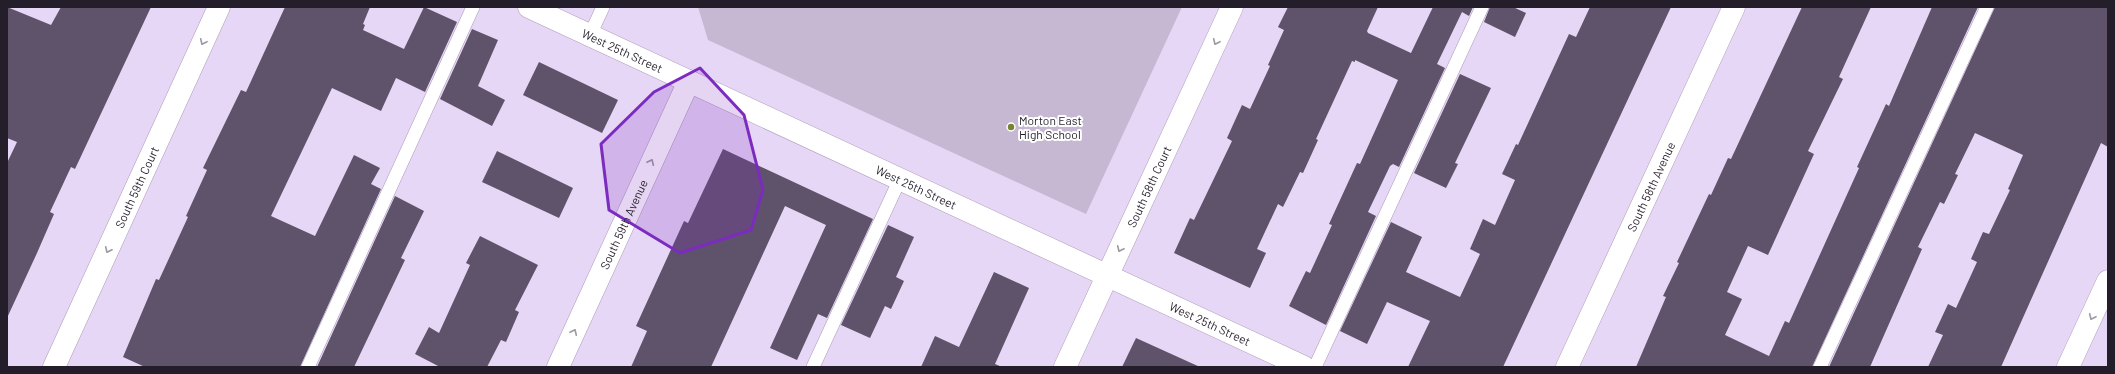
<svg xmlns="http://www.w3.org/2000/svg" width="2115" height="374" viewBox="0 0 2115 374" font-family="Barlow,sans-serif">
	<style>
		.green { fill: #c6b8d2 }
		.building { fill: #5f526b }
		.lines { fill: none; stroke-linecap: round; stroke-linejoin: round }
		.service-casing { stroke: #ac9cb9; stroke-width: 14 }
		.minor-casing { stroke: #ac9cb9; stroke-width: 23 }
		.service { stroke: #fff; stroke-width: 13 }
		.minor { stroke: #fff; stroke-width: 22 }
		.oneway { stroke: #9c9a9f }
		.marked { fill: #7b2cbf; fill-opacity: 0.2; stroke: #7b2cbf; stroke-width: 3; stroke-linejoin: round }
		.poi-dot { fill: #788432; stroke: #fff; stroke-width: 1.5 }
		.labels { text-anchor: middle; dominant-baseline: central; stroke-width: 4; stroke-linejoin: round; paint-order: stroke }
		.street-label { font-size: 12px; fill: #241e2a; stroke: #fff }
		.poi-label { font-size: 12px; fill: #241e2a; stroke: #fff; text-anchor: start }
	</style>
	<rect width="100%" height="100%" fill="#e7d7f6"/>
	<polygon class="green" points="698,7 1182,7 1086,214 708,40"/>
	<g class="building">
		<polygon points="7,7 51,25 61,7 151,7 75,169 71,167 50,212 54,214 37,253 7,318 7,163 17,142 7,138"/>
		<polygon points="285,7 370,7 363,24 365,25 363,30 404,49 424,7 457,22 425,92 396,78 381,111 332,88 271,216 315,236 354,155 380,168 371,184 381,189 300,367 145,367 123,357 156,279 159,280 188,217 186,216 207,170 203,168 241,90 246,92"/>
		<polygon points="1288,7 1378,7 1367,31 1368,33 1411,53 1433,7 1473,7 1469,16 1462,12 1437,64 1445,68 1399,167 1393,164 1390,166 1368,212 1376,216 1326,325 1289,306 1306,271 1310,273 1332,225 1329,224 1357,163 1360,164 1398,80 1355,60 1355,62 1352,61 1316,139 1318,140 1303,173 1300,172 1283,207 1278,204 1257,249 1266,253 1250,288 1174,253 1190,218 1194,220 1232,141 1227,138 1242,105 1250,109 1270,66 1268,65 1284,30 1278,27"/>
		<polygon points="1490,7 1513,7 1526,13 1515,37 1484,22"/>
		<polygon points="1590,7 1671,7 1503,367 1408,367 1430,321 1387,302 1367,344 1340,331 1391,222 1422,237 1406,272 1460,297 1480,254 1470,249 1483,219 1495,225 1515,180 1502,174 1516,144 1518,145 1569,34 1576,37"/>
		<polygon points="1802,7 1871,7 1839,77 1843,79 1808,151 1814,154 1768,255 1748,246 1727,292 1742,299 1725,335 1769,356 1785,321 1789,323 1859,168 1857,167 1886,104 1889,106 1932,7 1978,7 1812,367 1636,367 1666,297 1663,296 1679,263 1677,262 1709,194 1711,195 1728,158 1731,159"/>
		<polygon points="1995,7 2108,7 2108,147 2101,143 2001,367 1928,367 1943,335 1935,332 1948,304 1956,308 1977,262 1971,259 1983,232 1989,234 2010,190 2008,189 2023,155 1975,133 1955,174 1958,175 1944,204 1940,202 1918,247 1922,249 1870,367 1829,367"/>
		<polygon points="472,29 498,40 478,86 505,100 492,126 440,99"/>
		<polygon points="539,62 618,100 602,133 523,95"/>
		<polygon points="1460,74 1491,88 1455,163 1458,164 1446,188 1414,173"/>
		<polygon points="723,149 873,219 827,318 818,314 797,360 770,348 826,225 785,206 711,367 631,367 647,331 636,326 684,221 688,223"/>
		<polygon points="497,151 573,188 559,218 482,182"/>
		<polygon points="395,196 424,211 401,258 405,260 354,367 317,367"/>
		<polygon points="888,225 914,237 896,277 904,281 891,309 885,306 870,338 841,325"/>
		<polygon points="480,236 538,265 515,310 519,312 506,342 501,340 487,367 440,367 415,354 429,327 439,333 470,265 466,263"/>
		<polygon points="994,272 1029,288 995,364 1002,367 921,367 935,336 959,347"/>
		<polygon points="1136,338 1200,367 1122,367"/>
	</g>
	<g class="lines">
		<defs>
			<g id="service">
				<polyline points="590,35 603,7"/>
				<polyline points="308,367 473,7"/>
				<polyline points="813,367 900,179"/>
				<polyline points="1315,367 1482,7"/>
				<polyline points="1820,367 1987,7"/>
			</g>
			<g id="minor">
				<path id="s1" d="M 529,7 L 1304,367"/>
				<path id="s2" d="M 54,367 L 219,7"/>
				<path id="s3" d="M 558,367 L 689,81"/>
				<path id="s4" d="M 1065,367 L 1232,7"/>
				<path id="s5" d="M 1567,367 L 1734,7"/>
				<polyline points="2068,367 2108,281"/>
			</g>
		</defs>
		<use href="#service" class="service-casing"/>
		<use href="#minor" class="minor-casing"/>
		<use href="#service" class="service"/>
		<use href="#minor" class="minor"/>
	</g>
	<defs><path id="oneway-chevron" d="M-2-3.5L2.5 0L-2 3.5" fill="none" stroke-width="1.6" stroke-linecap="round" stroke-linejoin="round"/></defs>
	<g class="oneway">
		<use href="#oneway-chevron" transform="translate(203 42) rotate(115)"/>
		<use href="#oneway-chevron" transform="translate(1216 42) rotate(115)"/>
		<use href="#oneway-chevron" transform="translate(651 162) rotate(-65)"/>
		<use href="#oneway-chevron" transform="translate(1120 249) rotate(115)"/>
		<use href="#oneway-chevron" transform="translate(108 250) rotate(115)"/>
		<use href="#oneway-chevron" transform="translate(2092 317) rotate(115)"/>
		<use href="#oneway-chevron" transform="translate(574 332) rotate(-65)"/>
	</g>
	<path class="marked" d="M 700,68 L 744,115 L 763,190 L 751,230 L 680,253 L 609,210 L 601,144 L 654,92 Z"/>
	<circle class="poi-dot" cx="1011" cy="127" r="4"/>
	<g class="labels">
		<g class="street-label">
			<text stroke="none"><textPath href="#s1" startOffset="103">West 25th Street</textPath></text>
			<text stroke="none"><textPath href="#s2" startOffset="198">South 59th Court</textPath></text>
			<text stroke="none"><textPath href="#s1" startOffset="427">West 25th Street</textPath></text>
			<text stroke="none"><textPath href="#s4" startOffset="199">South 58th Court</textPath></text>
			<text stroke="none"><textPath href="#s5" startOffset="199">South 58th Avenue</textPath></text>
			<text stroke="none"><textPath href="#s3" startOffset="157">South 59th Avenue</textPath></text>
			<text stroke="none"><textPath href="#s1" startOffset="751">West 25th Street</textPath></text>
		</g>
		<g class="poi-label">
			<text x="1019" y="120">Morton East<tspan x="1019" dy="14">High School</tspan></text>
		</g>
	</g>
	<rect width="2115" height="374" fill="none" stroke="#241e2a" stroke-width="16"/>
</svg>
